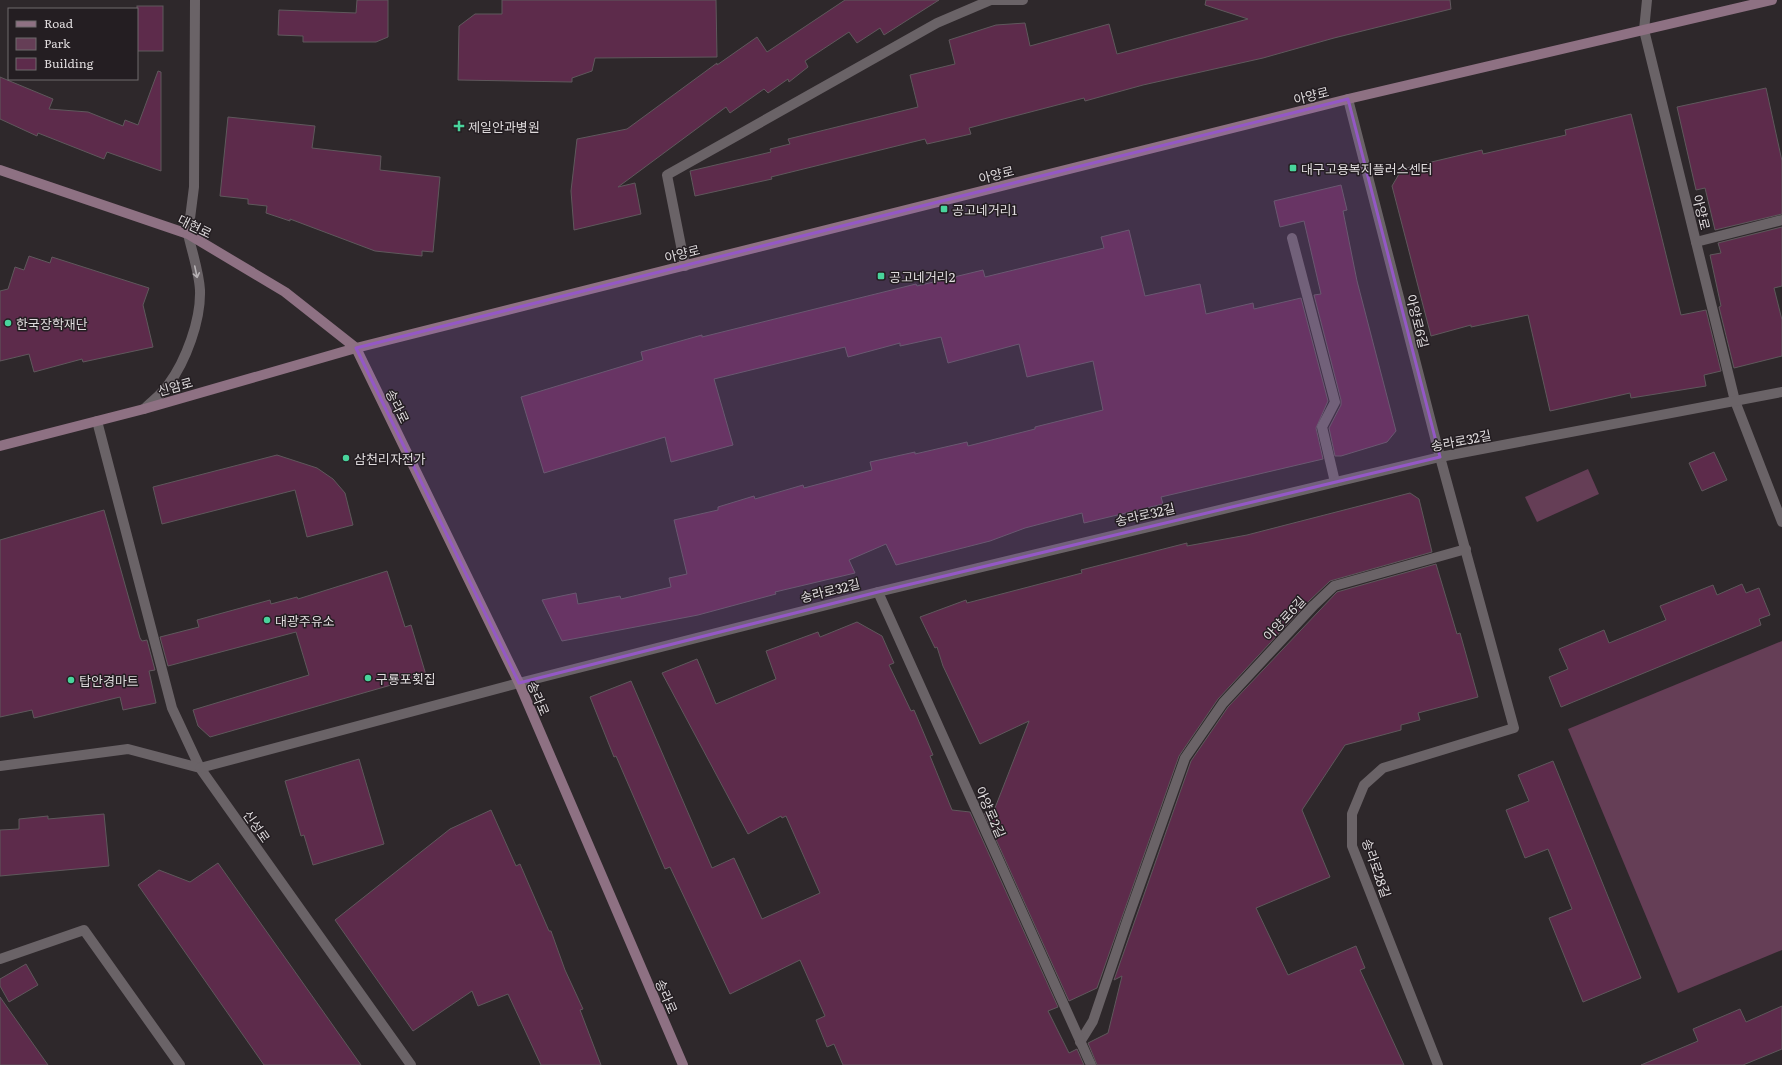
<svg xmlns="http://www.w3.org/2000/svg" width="1782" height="1065" viewBox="0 0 1782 1065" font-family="Literata,'Noto Sans KR',serif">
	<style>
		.green { fill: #653e56 }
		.building { fill: #5d2b4b; stroke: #5f585c }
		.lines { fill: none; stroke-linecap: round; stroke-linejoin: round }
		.service { stroke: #6a6367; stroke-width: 10 }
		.minor { stroke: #6a6367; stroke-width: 10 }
		.secondary { stroke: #8e7183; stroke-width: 10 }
		.oneway { stroke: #b6b1b4 }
		.marked { fill: #9458c6; fill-opacity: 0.2; stroke: #9458c6; stroke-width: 3; stroke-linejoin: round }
		.poi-dot { fill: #49d49c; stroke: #241e22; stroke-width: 1.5 }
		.labels { text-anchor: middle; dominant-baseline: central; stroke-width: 3; stroke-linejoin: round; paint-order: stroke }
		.street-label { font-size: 13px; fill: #dfdbdd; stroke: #241e22 }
		.poi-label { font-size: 13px; fill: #dfdbdd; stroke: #241e22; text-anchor: start }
	</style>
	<rect width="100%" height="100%" fill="#2e282b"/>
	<g class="green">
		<polygon points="1588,469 1599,494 1537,522 1525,497"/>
		<polygon points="1782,641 1782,950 1678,993 1568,729"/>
	</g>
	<g class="building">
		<polygon points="357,0 388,0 388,37 376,42 303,42 303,36 278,35 279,10 356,13"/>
		<polygon points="502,0 716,0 717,57 595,58 592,71 572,78 572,82 458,80 459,26 475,14 502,14"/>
		<polygon points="845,0 939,0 884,35 880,28 857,43 849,32 805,61 808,67 789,82 788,79 768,93 764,89 730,113 726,107 618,187 635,183 641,214 574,230 571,191 577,139 627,129 717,63 717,65 757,37 767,52"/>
		<polygon points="1206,0 1450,0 1451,9 1334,38 1263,58 1143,85 1085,101 1084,98 969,128 971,134 927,144 925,139 771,177 772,179 695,196 690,171 771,152 770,149 790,144 788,139 918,107 910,75 955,64 949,40 996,25 1025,23 1030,46 1109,24 1117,54 1248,19 1205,5"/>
		<rect x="137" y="6" width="26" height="45"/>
		<polygon points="158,71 161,72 161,171 107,152 104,159 38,133 37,136 0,119 0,77 53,99 49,109 88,112 123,126 125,120 138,125"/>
		<polygon points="1766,88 1782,161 1782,214 1715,230 1705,188 1696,190 1677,107"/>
		<polygon points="1631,114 1681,315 1706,310 1721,371 1704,375 1706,386 1631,398 1630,393 1550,411 1528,315 1471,327 1471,325 1431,336 1392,186 1402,169 1482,150 1483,154 1566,135 1565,130"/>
		<polygon points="228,117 315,126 312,148 381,156 380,170 440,177 433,252 422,251 422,256 375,251 290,219 290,221 266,213 267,206 248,204 248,199 220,196"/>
		<polygon points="1341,185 1347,210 1343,211 1357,281 1396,431 1387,442 1341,456 1335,456 1329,428 1341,405 1341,400 1314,295 1321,294 1304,221 1280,227 1274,201"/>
		<polygon points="1782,227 1782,286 1774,288 1782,320 1782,356 1734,368 1719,307 1721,306 1710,255 1721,253 1718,243"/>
		<polygon points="1129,230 1145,296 1200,284 1206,314 1253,303 1254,309 1301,298 1328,401 1316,428 1323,459 1161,497 1163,504 1084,523 1082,513 1025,528 990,541 896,565 886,544 849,560 855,573 775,592 776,594 698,615 562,641 542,600 576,593 578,604 620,596 621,599 671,587 669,578 687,574 674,520 718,510 718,507 754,496 755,499 803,485 804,488 872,470 870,462 915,452 915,454 967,442 968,446 1035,429 1035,427 1103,410 1093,361 1027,377 1019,344 948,363 941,337 900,346 900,343 848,357 845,347 714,379 733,445 671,462 665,437 544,473 521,397 643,360 641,352 702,335 702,337 916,284 917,286 983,270 985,277 1104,248 1101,237"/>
		<polygon points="29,256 50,263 52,257 149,288 143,305 153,347 83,362 82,359 34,372 29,354 0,361 0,291 8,289 15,267 24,270"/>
		<polygon points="1714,452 1727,480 1702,491 1689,463"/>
		<polygon points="277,455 317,468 333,479 345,493 353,525 307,537 295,490 162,524 153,487"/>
		<polygon points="1410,493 1419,499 1432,552 1330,581 1309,601 1218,699 1179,756 1097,988 1069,1001 984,813 993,813 1029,721 980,744 943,666 937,647 935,648 920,617 966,600 967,603 1082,573 1081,570 1187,543 1187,546 1247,535"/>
		<polygon points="104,510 140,638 142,641 147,640 155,670 149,671 156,703 123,710 120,697 34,718 32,710 0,717 0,540"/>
		<polygon points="1436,564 1457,634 1460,633 1478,697 1418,713 1420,720 1401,725 1401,730 1345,745 1302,810 1330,877 1256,908 1288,975 1356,946 1365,968 1360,970 1404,1065 1097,1065 1088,1043 1108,1033 1122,976 1114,980 1191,761 1228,707 1337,592"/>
		<polygon points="387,571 405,627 411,625 426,675 210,737 198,726 193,710 309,675 296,632 168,666 160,637 199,627 197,620 270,600 271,604 297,597 298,599"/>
		<polygon points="1742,584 1746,593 1759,588 1770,615 1759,619 1761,625 1561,707 1549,677 1568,669 1559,649 1604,630 1609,643 1666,620 1660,606 1713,585 1717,595"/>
		<polygon points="857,622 882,636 894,663 889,665 911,711 914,710 933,755 930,756 952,810 970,812 1058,1007 1048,1011 1069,1053 1077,1049 1084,1065 843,1065 834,1044 827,1047 816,1020 825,1016 800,960 730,994 670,867 665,869 616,756 614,757 590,697 631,681 712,868 734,858 762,919 820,893 786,816 782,818 781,816 748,834 662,673 697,659 716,704 776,679 766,651 818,632 820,637"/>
		<polygon points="359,759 384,844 313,865 304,835 301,836 285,781"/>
		<polygon points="1553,761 1641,978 1583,1002 1549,918 1572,909 1548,849 1525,858 1506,810 1529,801 1518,775"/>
		<polygon points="491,810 516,866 520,864 549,931 551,931 565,970 583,1009 580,1010 601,1065 541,1065 508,994 478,1006 472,991 413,1031 335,920 450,829"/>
		<polygon points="104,814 109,866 0,876 0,830 19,829 19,819 48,816 48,819"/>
		<polygon points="218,863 361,1065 264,1065 138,885 159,870 190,882"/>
		<polygon points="26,964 38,985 9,1002 0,986 0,979"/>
		<polygon points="0,997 48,1065 0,1065"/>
		<polygon points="1782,1006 1782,1049 1743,1065 1641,1065 1698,1041 1693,1029 1740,1009 1746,1022"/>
	</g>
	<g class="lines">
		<g class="service">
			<polyline points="1292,238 1335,402 1322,427 1335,482"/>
			<polyline points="1696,242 1782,220"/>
			<polyline points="685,266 667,175 937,23 991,0 1023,0"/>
			<path d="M 144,409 C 152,401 162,394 168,385 C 186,361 201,320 200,290 C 199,272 192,252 188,234"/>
			<polyline points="97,421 172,708 200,768"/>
			<polyline points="0,959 84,930 180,1065"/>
			<polyline points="1080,1042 1093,1021 1127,921 1185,758 1223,703 1314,605 1334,586 1466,549"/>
		</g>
		<g class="minor">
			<polyline points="1647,0 1644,30 1735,401 1782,522"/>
			<polyline points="1348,99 1440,457 1514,728 1383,768 1364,785 1352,814 1352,846 1438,1065"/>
			<polyline points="188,234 194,187 195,0"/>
			<polyline points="878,592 1091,1065"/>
			<polyline points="0,766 128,749 200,768 411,1065"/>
			<polyline points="200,768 519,683 878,592 1440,457 1782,392"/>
		</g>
		<g class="secondary">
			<polyline points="0,170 188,234 285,292 356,348 519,683 683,1065"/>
			<polyline points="0,446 144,409 356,348 567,295 1348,99 1772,0"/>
		</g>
	</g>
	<defs><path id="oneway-shaft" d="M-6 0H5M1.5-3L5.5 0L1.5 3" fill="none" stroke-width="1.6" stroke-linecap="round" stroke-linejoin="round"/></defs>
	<use class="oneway" href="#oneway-shaft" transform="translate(196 272) rotate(78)"/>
	<path class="marked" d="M 1348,99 L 1440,457 L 878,592 L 519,683 L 356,348 Z"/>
	<g class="poi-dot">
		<path d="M457 120h4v4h4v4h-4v4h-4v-4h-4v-4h4z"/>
		<rect x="1289" y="164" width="8" height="8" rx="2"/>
		<rect x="940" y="205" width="8" height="8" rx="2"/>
		<rect x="877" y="272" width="8" height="8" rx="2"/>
		<circle cx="8" cy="323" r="4"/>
		<circle cx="346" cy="458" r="4"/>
		<circle cx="267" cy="620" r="4"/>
		<circle cx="368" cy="678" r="4"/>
		<circle cx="71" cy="680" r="4"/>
	</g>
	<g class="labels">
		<g class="street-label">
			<text transform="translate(1311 95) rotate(-14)">아양로</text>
			<text transform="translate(996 174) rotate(-14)">아양로</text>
			<text transform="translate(1702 212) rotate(76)">아양로</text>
			<text transform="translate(195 226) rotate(26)">대현로</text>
			<text transform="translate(682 253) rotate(-14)">아양로</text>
			<text transform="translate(1418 321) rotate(76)">아양로6길</text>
			<text transform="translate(175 386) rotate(-16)">신암로</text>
			<text transform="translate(398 406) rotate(64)">송라로</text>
			<text transform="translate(1461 440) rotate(-11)">송라로32길</text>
			<text transform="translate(1145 514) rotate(-13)">송라로32길</text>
			<text transform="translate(830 590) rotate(-14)">송라로32길</text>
			<text transform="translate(1284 618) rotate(-47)">아양로6길</text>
			<text transform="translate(539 698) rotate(67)">송라로</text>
			<text transform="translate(991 812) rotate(66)">아양로2길</text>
			<text transform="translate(257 826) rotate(55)">신성로</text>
			<text transform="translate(1377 868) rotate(71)">송라로28길</text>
			<text transform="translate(667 996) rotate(67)">송라로</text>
		</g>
		<g class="poi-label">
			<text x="468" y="126">제일안과병원</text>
			<text x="1301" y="168">대구고용복지플러스센터</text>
			<text x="952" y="209">공고네거리1</text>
			<text x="889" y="276">공고네거리2</text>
			<text x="16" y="323">한국장학재단</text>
			<text x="354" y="458">삼천리자전가</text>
			<text x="275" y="620">대광주유소</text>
			<text x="376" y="678">구룡포횟집</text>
			<text x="79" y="680">탑안경마트</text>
		</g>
	</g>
	<rect x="8" y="8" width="130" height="72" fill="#241e22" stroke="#6f6a6d"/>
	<rect x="16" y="21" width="20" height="6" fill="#8e7183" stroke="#6f6a6d"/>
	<text x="44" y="28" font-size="12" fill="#dfdbdd">Road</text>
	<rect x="16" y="38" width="20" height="12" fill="#653e56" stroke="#6f6a6d"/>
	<text x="44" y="48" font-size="12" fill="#dfdbdd">Park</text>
	<rect x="16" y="58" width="20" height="12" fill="#5d2b4b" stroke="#6f6a6d"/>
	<text x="44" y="68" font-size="12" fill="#dfdbdd">Building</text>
</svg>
